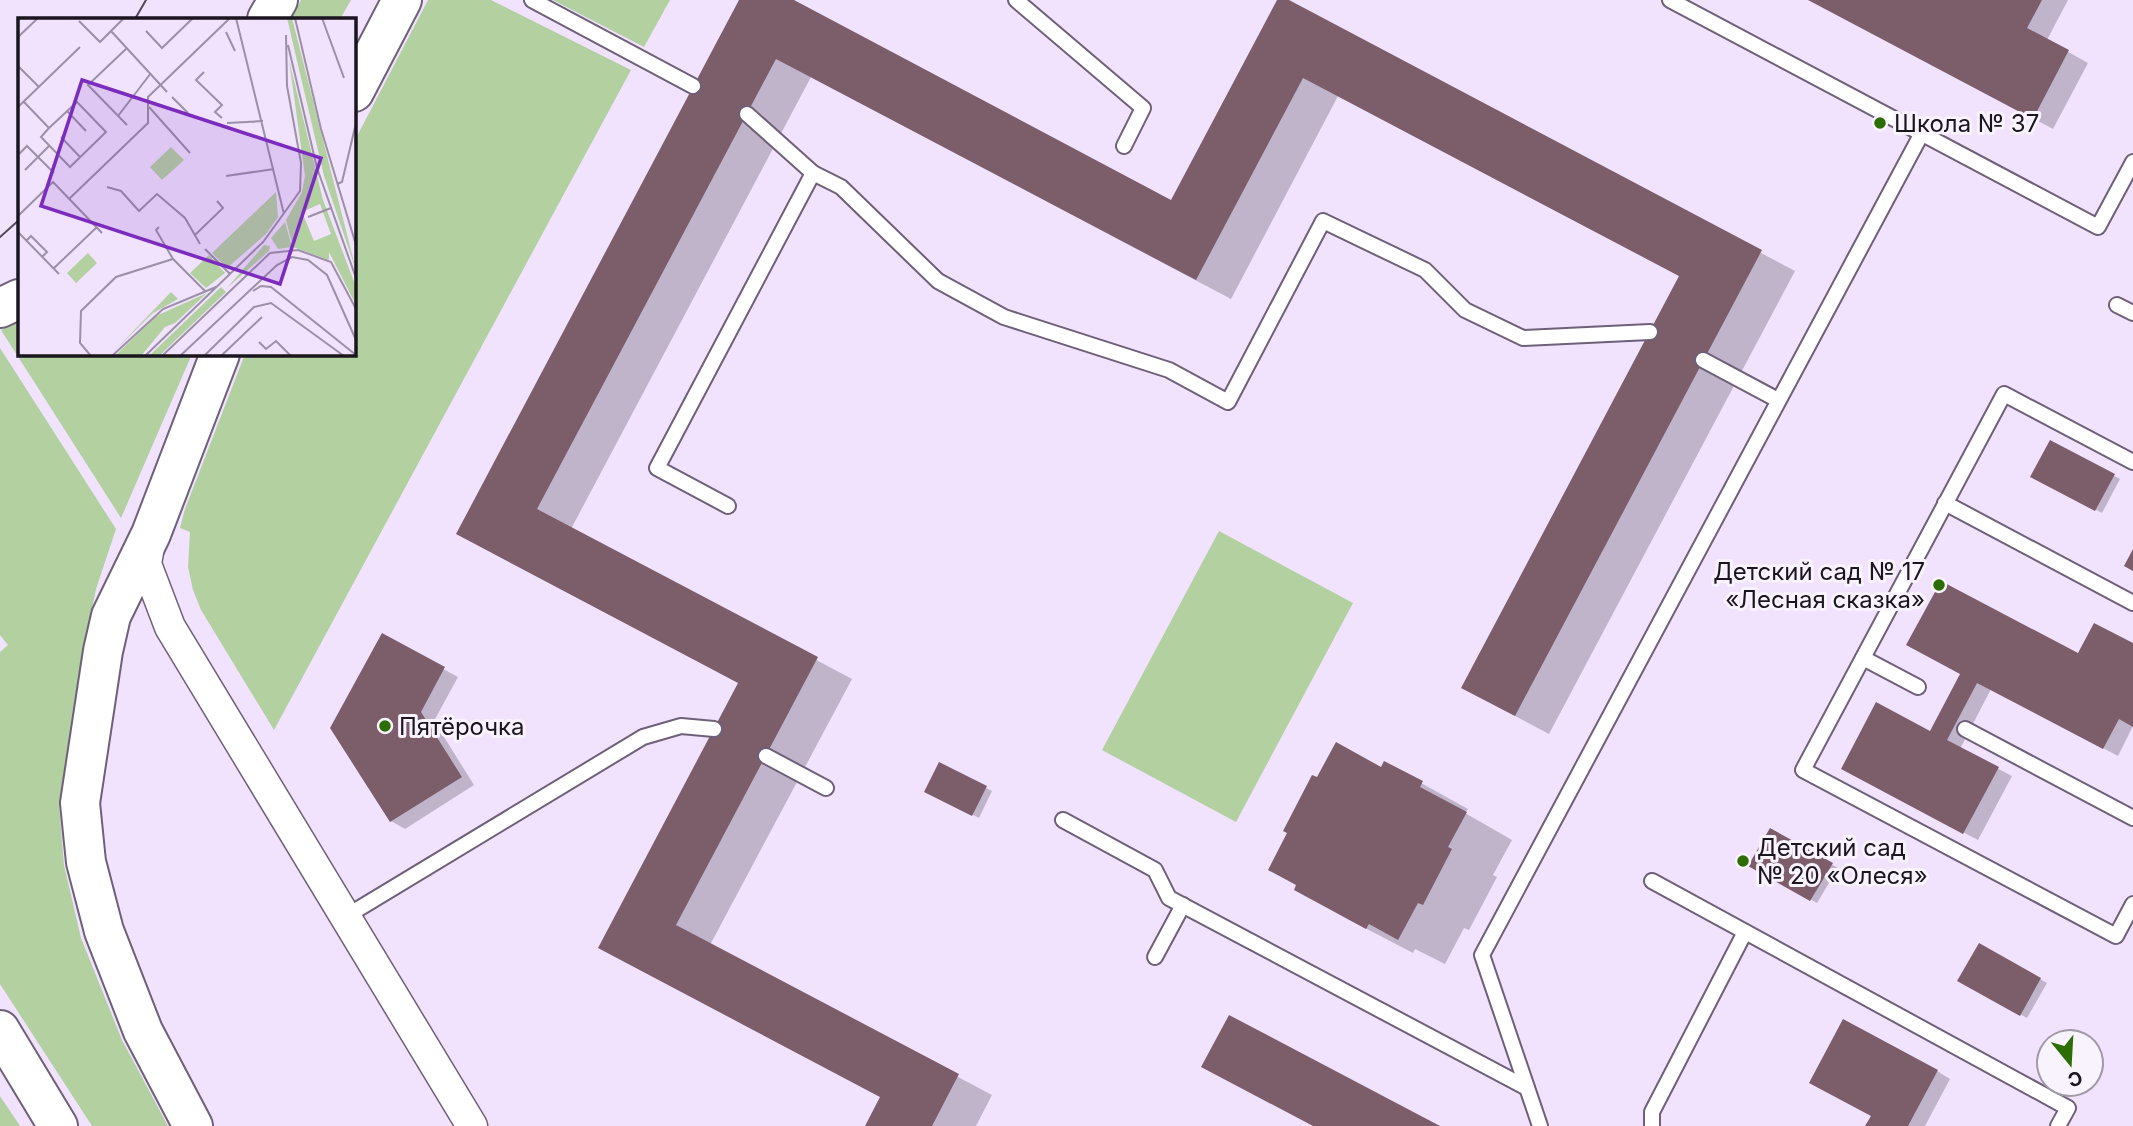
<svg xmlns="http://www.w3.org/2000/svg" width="2133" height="1126" viewBox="0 0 2133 1126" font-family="Inter,sans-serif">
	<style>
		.green { fill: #b3d0a0 }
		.shadow { fill: #0003 }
		.building { fill: #7b5e6a }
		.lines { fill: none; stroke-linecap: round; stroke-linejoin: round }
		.service-casing { stroke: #6e6078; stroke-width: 18 }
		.minor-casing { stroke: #6e6078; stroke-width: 33 }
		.secondary-casing { stroke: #6e6078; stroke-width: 42 }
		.service { stroke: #fff; stroke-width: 14 }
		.minor { stroke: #fff; stroke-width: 30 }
		.secondary { stroke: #fff; stroke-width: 38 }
		.tram { stroke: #514957; stroke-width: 2 }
		.poi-dot { fill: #2d6e04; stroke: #f9f3fe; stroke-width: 2.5 }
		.labels { text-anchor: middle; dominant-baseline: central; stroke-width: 6; stroke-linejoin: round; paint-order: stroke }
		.poi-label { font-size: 24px; fill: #1b151f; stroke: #f9f3fe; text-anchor: start }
		.inset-road { fill: none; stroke: #9b90a5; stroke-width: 2 }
		.view { fill: #7b2cbf; fill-opacity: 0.15; stroke: #7b2cbf; stroke-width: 3.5 }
		.inset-edge { fill: none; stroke: #1b151f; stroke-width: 3.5 }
	</style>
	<rect width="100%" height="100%" fill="#f1e2fe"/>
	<g class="green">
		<polygon points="301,0 351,0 340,19 291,19"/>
		<polygon points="428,0 491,0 631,70 274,730 201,610 193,590 188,567 190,532 180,528 185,509 245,354 354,354 354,142"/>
		<polygon points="553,0 670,0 644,47"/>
		<polygon points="19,322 19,354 192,354 121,518 1,330"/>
		<polygon points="0,348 116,529 96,589 84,648 59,804 64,865 81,938 122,1040 168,1126 92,1126 0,984 0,652 8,645 0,635"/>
		<polygon points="1219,531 1353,603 1236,822 1102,750"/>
		<polygon points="0,1096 20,1126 0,1126"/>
	</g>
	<g class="shadow">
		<polygon points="741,0 790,0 1172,202 1279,0 1285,0 1795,271 1549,734 1498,707 1681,277 1338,96 1231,299 811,77 571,529 852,679 710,945 992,1095 976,1126 867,1126 882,1098 600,947 740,683 492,553"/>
		<polygon points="1810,0 2068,0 2047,40 2088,63 2053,129"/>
		<polygon points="2051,442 2120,479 2102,513 2033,476"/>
		<polygon points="382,636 458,677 434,721 474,785 405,829 391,821"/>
		<polygon points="2133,645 2133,726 2118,756 1991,689 1960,749 2012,776 1978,840 1856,776 1931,733 1962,674"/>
		<polygon points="1385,763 1468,809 1465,813 1512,840 1493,875 1497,877 1469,930 1464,928 1445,964 1415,949 1413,953 1342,916 1318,780 1382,769"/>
		<polygon points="986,788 992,791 979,818 932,794"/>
		<polygon points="1771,830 1838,868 1817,903 1750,865"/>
		<polygon points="1980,945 2047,983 2027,1018 1960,981"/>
		<polygon points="1937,1071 1950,1079 1925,1126 1867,1126"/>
	</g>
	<g class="building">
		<polygon points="739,0 794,0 1171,200 1277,0 1289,0 1762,250 1515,716 1461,688 1679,276 1303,78 1196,280 776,59 537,509 818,657 676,925 959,1074 932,1126 865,1126 880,1097 598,948 738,683 456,534"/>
		<polygon points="1808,0 2042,0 2027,28 2069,50 2033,119"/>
		<polygon points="2050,440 2115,474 2095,511 2030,477"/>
		<polygon points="2133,549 2133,571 2124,566"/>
		<polygon points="1941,581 2078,653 2094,623 2133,643 2133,727 2119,719 2103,749 1977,683 1947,740 1999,767 1963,834 1841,769 1876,702 1930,731 1960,674 1906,645"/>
		<polygon points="382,633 445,667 421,712 462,777 390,822 330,728"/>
		<polygon points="1336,742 1381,767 1384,761 1423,781 1420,787 1467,812 1448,847 1452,849 1423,905 1418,903 1398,940 1369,924 1366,929 1294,890 1296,885 1268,870 1287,833 1283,831 1312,775 1317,777"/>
		<polygon points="939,762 987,786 972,816 924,792"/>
		<polygon points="1770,828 1833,863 1810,901 1748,866"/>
		<polygon points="1979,943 2041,978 2020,1016 1957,981"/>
		<polygon points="1229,1015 1440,1126 1313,1126 1201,1067"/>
		<polygon points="1843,1019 1938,1070 1908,1126 1865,1126 1871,1116 1809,1083"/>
	</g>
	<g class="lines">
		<defs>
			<g id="service">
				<polyline points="532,0 693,86"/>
				<polyline points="1016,0 1143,108 1124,146"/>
				<polyline points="1670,0 2098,227 2133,162"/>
				<polyline points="747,114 813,173 841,187 938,281 1004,317 1169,370 1228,402 1323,221 1425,270 1465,310 1523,338 1650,332"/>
				<polyline points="2117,305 2133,313"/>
				<polyline points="1703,360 1778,400"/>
				<polyline points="2133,462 2004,394 1803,770 2116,936 2133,904"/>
				<polyline points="1945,503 2133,603"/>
				<polyline points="728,506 657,468 813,173"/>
				<polyline points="1863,658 1918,687"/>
				<polyline points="1965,729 2133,818"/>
				<polyline points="766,756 826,788"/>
				<polyline points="1063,820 1155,870 1169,898 1527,1088"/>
				<polyline points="1652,881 2068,1108 2058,1126"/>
				<polyline points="345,917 643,737 681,726 714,729"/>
				<polyline points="1155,957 1183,905"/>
				<polyline points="1540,1126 1482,955 1922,133"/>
				<polyline points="1652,1126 1652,1112 1745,932"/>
			</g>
			<polyline id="minor" points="150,540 146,564 170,627 472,1126"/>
			<g id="secondary">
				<polyline points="267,19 278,0"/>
				<polyline points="354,92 402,0"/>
				<polyline points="0,308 19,299"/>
				<polyline points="0,1030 58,1126"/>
				<polyline points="193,1126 143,1031 104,931 86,862 80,803 103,651 111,616 151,534 220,354"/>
			</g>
		</defs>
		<use href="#service" class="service-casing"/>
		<use href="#minor" class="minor-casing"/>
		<use href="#secondary" class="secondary-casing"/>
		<use href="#service" class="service"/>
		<use href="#minor" class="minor"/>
		<use href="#secondary" class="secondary"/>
		<g class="tram">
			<polyline points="135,19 146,0"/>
			<polyline points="0,237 19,220"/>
		</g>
	</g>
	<g class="poi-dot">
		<circle cx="1880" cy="123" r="7"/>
		<circle cx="1939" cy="585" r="7"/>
		<circle cx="385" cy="726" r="7"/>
		<circle cx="1743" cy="861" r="7"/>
	</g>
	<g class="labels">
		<g class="poi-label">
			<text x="1894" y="123">Школа № 37</text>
			<text x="1925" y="571" text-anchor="end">Детский сад № 17<tspan x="1925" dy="28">«Лесная сказка»</tspan></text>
			<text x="399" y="726">Пятёрочка</text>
			<text x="1757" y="847">Детский сад<tspan x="1757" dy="28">№ 20 «Олеся»</tspan></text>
		</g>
	</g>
	<g transform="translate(18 18)">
		<rect width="338" height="338" fill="#f1e2fe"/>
		<path d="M 269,0 L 274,0 L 338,252 L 306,158 ZM 271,42 L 305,182 L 338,269 L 338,287 L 311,234 L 311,242 L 275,229 L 268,202 L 284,174 L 287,158 ZM 302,186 L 313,216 L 296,223 L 284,194 ZM 153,129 L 166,142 L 144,162 L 132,149 ZM 258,174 L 260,199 L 248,216 L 209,250 L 194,235 ZM 267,204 L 274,229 L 260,231 L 253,220 ZM 246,227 L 252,228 L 251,233 L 209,270 ZM 70,235 L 79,245 L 58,265 L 49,255 ZM 191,237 L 207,255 L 188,270 L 172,255 ZM 203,269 L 208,274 L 141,338 L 131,338 ZM 153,274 L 160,281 L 135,295 L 97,332 ZM 189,275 L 157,305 L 147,309 L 123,338 L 97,338 L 138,298 Z" fill="#b3d0a0" fill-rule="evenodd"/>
		<path class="inset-road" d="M 218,0 L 266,196M 277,0 L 303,111 L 338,227M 304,0 L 326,60M 61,3 L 82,24 L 106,0M 93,13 L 149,74M 128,13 L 144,30 L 175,0M 208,14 L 217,33M 0,19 L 20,0M 270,27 L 299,150 L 338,260M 0,48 L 21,69M 186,54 L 178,62 L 204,87 L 197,94 L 204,100M 154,79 L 170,95M 6,84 L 31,110 L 23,119 L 52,149 L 88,114 L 59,84 L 31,110M 0,89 L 62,29M 131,89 L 172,135M 49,93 L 68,113M 100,98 L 133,55M 209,105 L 245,103M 109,107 L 70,67 L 109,30M 43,119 L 62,139M 0,137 L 9,128 L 36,155M 7,152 L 31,128M 208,158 L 256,151M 319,166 L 324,164 L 338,105M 89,169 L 103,173 L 121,193 L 139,176 L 167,200 L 182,226M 51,181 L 130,105 L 130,79 L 212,0M 0,198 L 35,164 L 84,215M 290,199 L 313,190M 141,209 L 138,212 L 155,241M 0,214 L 41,256M 177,217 L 205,190 L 199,183M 8,223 L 13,218 L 29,234 L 24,239M 187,231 L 212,256M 252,235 L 280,232 L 313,244 L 338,291M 35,251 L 79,209M 235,273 L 243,268 L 253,269 L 338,337M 241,324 L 248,331 L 258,323 L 273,338M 73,338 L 62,325 L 63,293 L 98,259 L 155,241 L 187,273M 94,338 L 145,291 L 198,269M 127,338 L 245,224 L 282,173 L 283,145 L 269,68 L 268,17M 144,338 L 252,235M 162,338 L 259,247 L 274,239 L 290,242 L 309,257 L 338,322M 186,338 L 236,289 L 253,285 L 326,338M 203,338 L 244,299"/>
		<path class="view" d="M 64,62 L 303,140 L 262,266 L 23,188 Z"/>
		<rect width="338" height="338" class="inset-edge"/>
	</g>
	<g transform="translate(2070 1063) rotate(162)"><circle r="33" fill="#f9f3fe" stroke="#a09aa5" stroke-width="2"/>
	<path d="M0-5L12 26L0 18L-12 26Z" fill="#2d6e04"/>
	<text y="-10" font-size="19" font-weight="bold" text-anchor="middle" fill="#1b151f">С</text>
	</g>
</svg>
